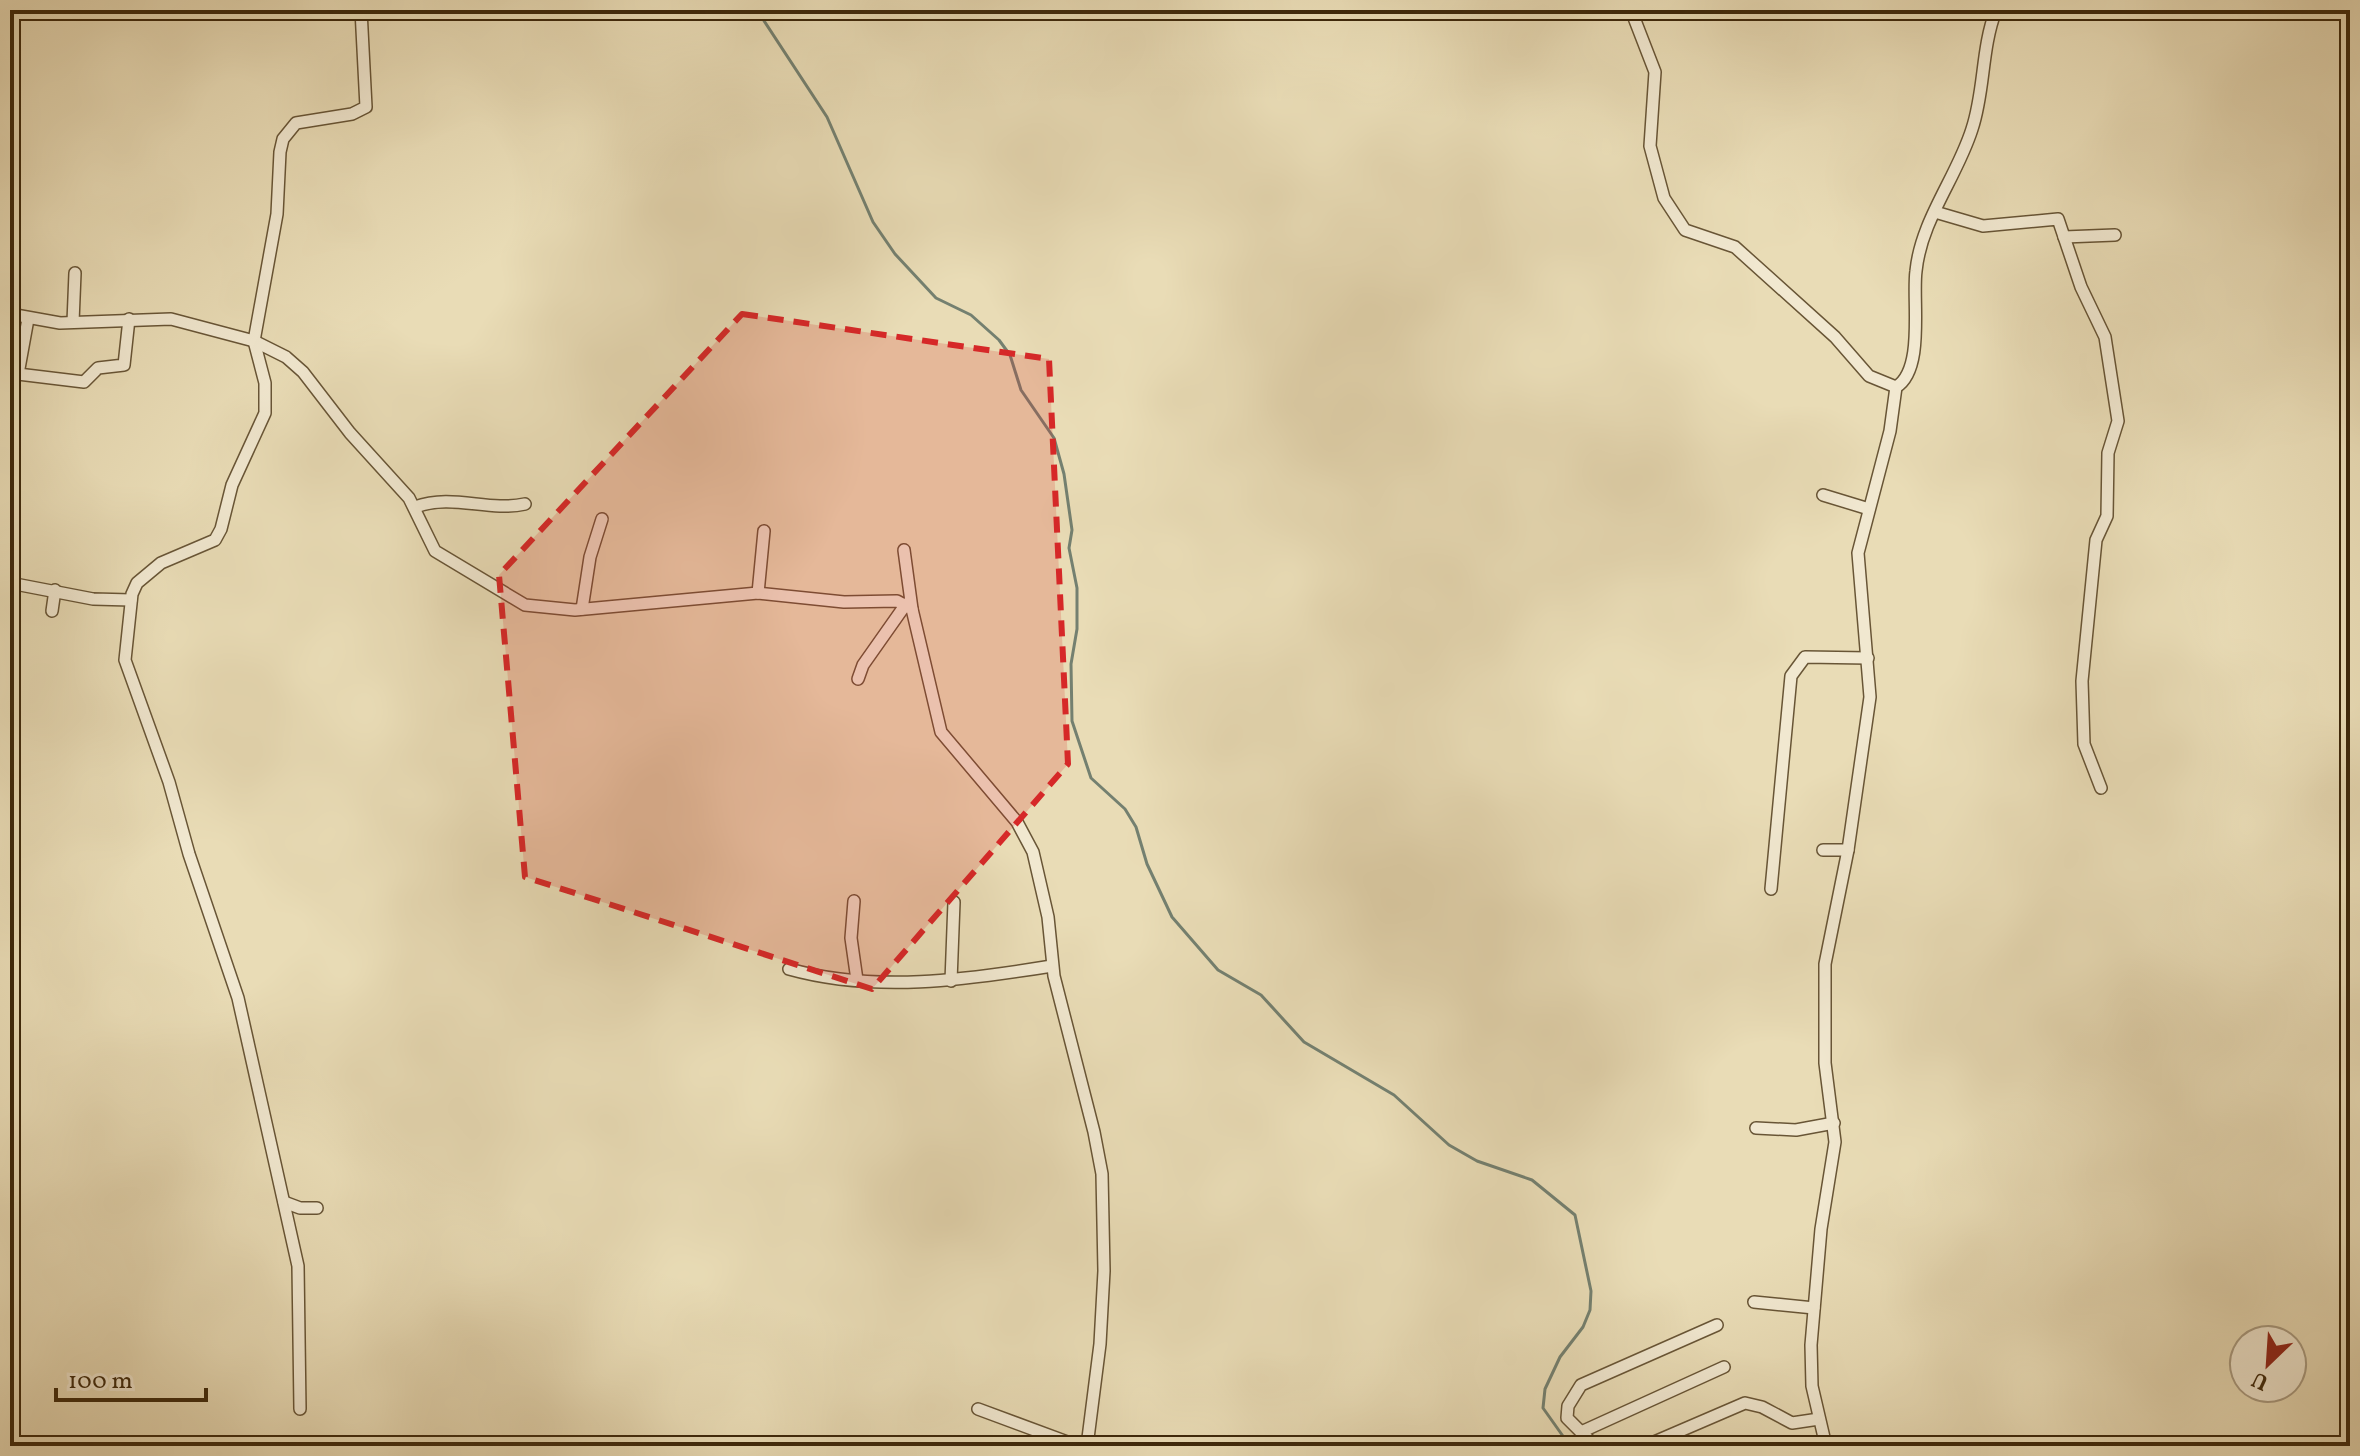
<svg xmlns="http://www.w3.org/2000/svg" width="2360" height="1456" viewBox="0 0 2360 1456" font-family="Vollkorn,serif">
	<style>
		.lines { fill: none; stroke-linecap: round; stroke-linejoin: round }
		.stream { stroke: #748070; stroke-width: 3 }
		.minor-casing { stroke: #685536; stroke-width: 14 }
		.minor { stroke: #f1e8d0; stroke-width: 11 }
		.marked { fill: #d62828; fill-opacity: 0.2; stroke: #d62828; stroke-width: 6; stroke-dasharray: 16 10; stroke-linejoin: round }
	</style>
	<rect width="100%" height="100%" fill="#e9dcb6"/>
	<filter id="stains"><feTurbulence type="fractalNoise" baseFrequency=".0025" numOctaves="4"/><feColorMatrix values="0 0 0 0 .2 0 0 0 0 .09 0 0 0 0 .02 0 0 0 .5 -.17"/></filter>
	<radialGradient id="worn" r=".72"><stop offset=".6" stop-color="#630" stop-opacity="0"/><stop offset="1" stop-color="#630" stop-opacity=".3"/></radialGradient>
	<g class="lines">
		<polyline class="stream" points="757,10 827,117 873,222 895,254 936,298 971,315 999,340 1010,355 1021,390 1054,438 1064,474 1072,530 1069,548 1077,588 1077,629 1071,664 1072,721 1091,778 1125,809 1136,827 1147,864 1172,917 1218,970 1261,995 1304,1042 1394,1095 1449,1145 1477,1161 1532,1180 1575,1215 1591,1291 1590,1310 1583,1327 1560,1357 1545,1389 1543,1408 1570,1446"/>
		<defs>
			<g id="minor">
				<polyline points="1631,10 1655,72 1650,146 1664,198 1685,230 1735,247 1835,337 1869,376 1896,387 1890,431 1858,553 1870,697 1848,850 1825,964 1825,1063 1835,1142 1821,1229 1811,1345 1812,1386 1826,1446"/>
				<polyline points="1935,212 1983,226 2058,219 2081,287 2105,337 2118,421 2108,453 2107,516 2096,540 2082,681 2084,744 2101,788"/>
				<polyline points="2064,237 2115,235"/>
				<polyline points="10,314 60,323 171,319 254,341 286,357 303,372 350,433 409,498 435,551 525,605 575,610 758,593 844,602 897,601 912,609 941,732 1017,822 1033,852 1048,917 1054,976 1094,1132 1102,1174 1104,1271 1100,1344 1087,1446"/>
				<polyline points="28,319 18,374 84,382 98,368 124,365 129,319"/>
				<polyline points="73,322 75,273"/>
				<path d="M 1896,387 C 1925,370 1912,299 1916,271 C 1921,220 1957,177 1972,129 C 1985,90 1981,49 1996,10"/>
				<polyline points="1823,495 1869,509"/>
				<path d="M 415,507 C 453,493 487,512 525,504"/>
				<polyline points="904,550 912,609"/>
				<polyline points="10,583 93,599 131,600"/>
				<polyline points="758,593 764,531"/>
				<polyline points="582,609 590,557 602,519"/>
				<polyline points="52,611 55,590"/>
				<polyline points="858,679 863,665 906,604"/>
				<polyline points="1823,850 1848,850"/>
				<polyline points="1771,889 1791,676 1805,657 1868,658"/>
				<polyline points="854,901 851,938 857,980"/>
				<path d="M 789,969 C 875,993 965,980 1052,966"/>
				<polyline points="951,981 954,902"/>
				<polyline points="1756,1128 1796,1130 1834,1123"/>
				<polyline points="284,1202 300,1208 317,1208"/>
				<polyline points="10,1203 11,1203"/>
				<polyline points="1754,1302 1814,1308"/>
				<polyline points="300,1409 298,1266 238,998 189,854 169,782 125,660 132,594 137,583 161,563 215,540 221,529 232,485 265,413 265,383 254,341 277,214 280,152 283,139 296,123 352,114 366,107 361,10"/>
				<polyline points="978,1409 1078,1446"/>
				<polyline points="1581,1432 1567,1418 1568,1406 1581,1385 1717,1325"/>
				<polyline points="1595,1446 1581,1432 1724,1367"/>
				<polyline points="1645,1446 1745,1403 1762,1407 1792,1423 1819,1419"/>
			</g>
		</defs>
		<use href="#minor" class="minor-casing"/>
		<use href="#minor" class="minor"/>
	</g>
	<path class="marked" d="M 742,314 L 1049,359 L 1068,764 L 872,989 L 525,877 L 499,575 Z"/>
	<rect width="2360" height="1456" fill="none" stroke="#e9dcb6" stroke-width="40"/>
	<rect x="12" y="12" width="2336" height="1432" fill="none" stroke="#3d280b" stroke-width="4"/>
	<rect x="20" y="20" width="2320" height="1416" fill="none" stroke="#3d280b" stroke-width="2"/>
	<g transform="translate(2268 1364) rotate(205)"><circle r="38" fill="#f1e8d0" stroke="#a99b81" stroke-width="2"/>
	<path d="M0-6L14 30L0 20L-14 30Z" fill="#8f2418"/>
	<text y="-12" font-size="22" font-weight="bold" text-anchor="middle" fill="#3d280b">U</text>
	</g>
	<path d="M56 1388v12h150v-12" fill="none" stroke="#3d280b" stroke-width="4"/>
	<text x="68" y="1388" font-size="24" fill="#3d280b" stroke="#f1e8d0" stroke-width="6" paint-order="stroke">100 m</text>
	<rect width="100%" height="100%" filter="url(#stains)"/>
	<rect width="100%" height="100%" fill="url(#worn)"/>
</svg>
